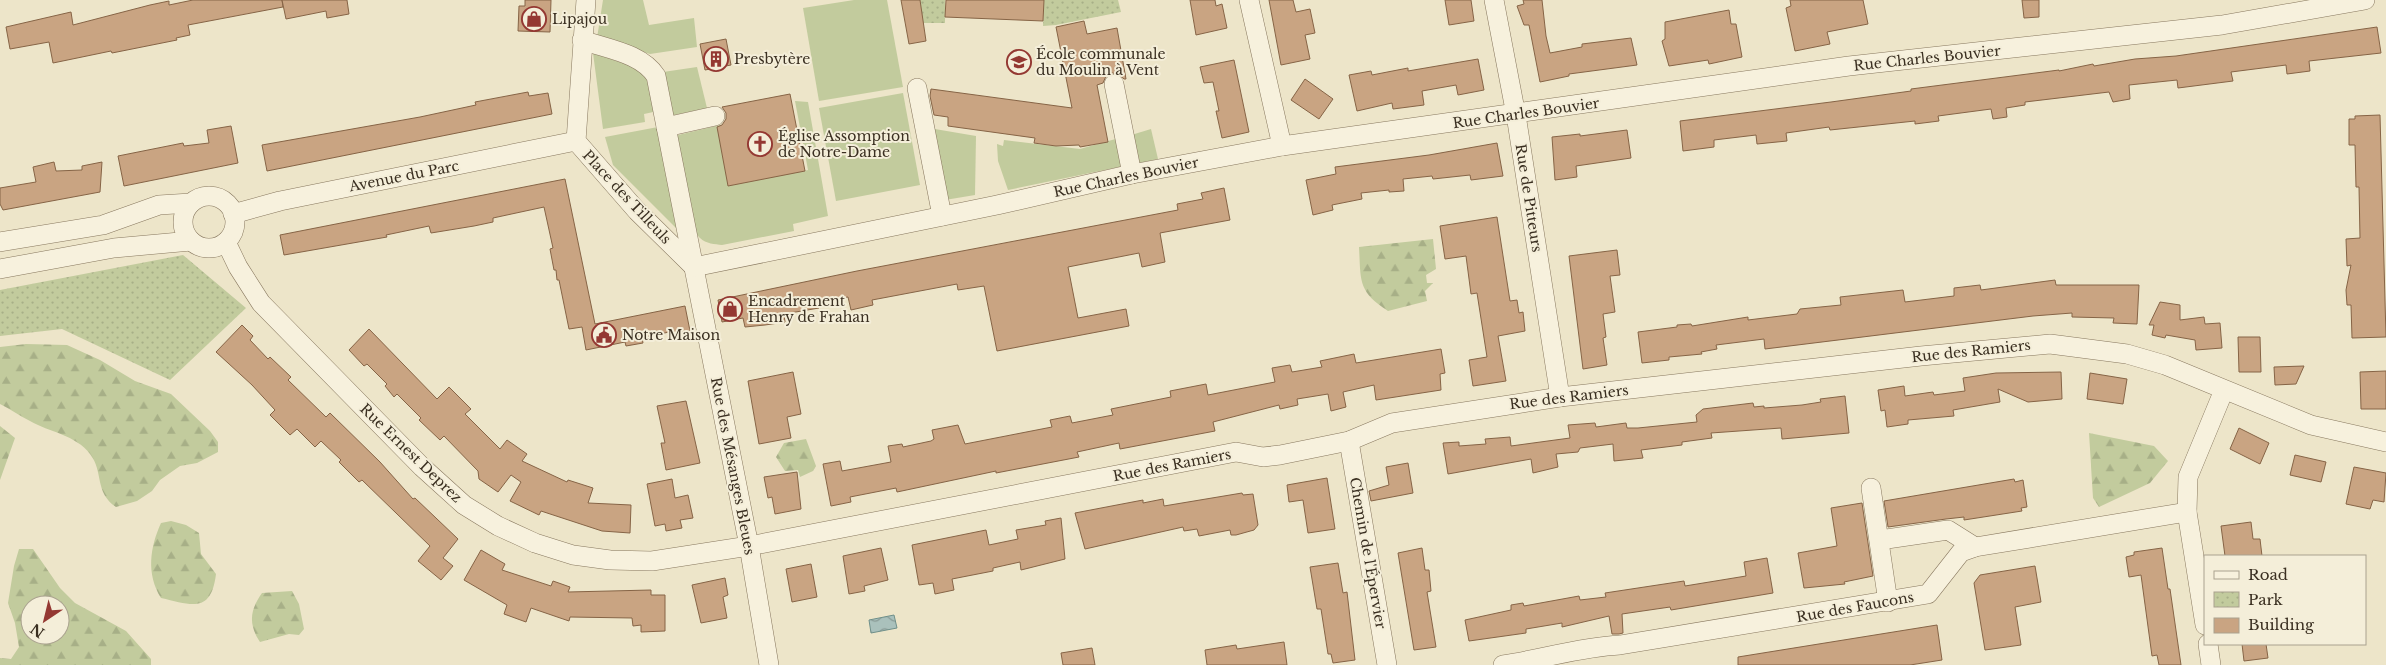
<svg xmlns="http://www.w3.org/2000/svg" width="2386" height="665" viewBox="0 0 2386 665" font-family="'Libre Baskerville',serif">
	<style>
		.green { fill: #c2cb9d }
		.forest { fill: url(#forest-firs); fill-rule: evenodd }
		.park { fill: url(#park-dots) }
		.water { fill: url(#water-waves); stroke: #70908a }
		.building { fill: #c9a482; stroke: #866446 }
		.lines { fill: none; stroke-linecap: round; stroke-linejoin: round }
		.minor-casing { stroke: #88785f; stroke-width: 20 }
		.minor { stroke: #f7f1dd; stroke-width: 19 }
		.labels { text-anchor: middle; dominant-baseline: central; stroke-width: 4; stroke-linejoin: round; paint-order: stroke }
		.poi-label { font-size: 14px; fill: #3a2f21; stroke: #f4eed9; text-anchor: start }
		.street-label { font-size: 14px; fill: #3a2f21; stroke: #f4eed9 }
	</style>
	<defs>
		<pattern id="forest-firs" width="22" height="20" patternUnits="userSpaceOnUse" patternTransform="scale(1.25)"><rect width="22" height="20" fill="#c2cb9d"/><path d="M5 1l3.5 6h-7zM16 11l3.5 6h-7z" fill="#a7af87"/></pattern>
		<pattern id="park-dots" width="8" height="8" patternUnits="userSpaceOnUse" patternTransform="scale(1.25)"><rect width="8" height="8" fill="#c2cb9d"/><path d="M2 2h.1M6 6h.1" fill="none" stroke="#a7af87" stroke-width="1.8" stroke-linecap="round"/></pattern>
		<pattern id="water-waves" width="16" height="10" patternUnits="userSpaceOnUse" patternTransform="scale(1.25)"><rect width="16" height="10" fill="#aac1bc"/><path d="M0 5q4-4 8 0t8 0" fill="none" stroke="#8b9d98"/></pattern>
	</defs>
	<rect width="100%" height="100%" fill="#ede5c9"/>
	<g class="green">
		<polygon points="603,0 643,0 649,25 694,18 697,47 650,54 597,38"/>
		<polygon points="854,0 887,0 903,87 819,101 803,8"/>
		<polygon points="593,53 637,68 651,83 658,111 644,114 645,122 603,129"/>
		<polygon points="697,67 707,108 670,116 663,72"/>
		<polygon points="903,93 920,185 836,201 819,108"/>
		<path d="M 795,101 L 808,102 L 828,216 L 793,224 L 794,231 L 722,245 C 715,244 706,244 700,238 C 688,226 678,156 674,136 L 720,125 L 732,185 L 808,170 Z"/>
		<polygon points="658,127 680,232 613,165 605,137"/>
		<polygon points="929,128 976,136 975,195 945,200"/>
		<polygon points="1151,129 1158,159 1135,164 1128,136"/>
		<polygon points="1119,138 1124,166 1008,190 998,161 997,144 1003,146 1004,140 1080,149"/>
	</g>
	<g class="forest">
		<path d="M 1433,239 L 1436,269 L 1426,275 L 1427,283 L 1433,283 L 1425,291 L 1427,301 L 1388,311 C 1357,291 1361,280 1359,247 Z"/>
		<path d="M 26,344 L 67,345 L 100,360 L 135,381 L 171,394 L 210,431 L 218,442 L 218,452 L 197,463 L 180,466 L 160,480 L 152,491 L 137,501 L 116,507 C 94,492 104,472 90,454 C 76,435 49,432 30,421 C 20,416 10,409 0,404 L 0,347 Z"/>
		<polygon points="0,426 15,438 0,480"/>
		<polygon points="2089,433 2154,446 2168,461 2150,483 2099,507 2093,498"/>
		<polygon points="806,439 816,466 813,471 800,477 798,470 785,471 776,457 784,443"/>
		<path d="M 171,521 L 186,525 L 199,533 L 201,554 L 216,574 C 211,614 192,605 161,598 C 146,574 150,547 161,523 Z"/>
		<path d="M 19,549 L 33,549 L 60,588 L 75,603 L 126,631 L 151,659 L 151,665 L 0,665 L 0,658 L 11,659 L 19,647 L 15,623 L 8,603 L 14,566 ZM 30,605 L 60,605 L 60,635 L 30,635 Z"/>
		<path d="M 292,591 L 299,604 L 304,629 L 299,635 L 289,634 L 260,642 C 248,624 250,610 262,593 Z"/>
	</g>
	<g class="park">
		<polygon points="919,0 945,0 945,23 923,23"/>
		<polygon points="1044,0 1118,0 1121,12 1056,25 1043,26"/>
		<polygon points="183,255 246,308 170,380 62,329 0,336 0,290"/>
	</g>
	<polygon class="water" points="894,615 897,628 871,633 869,620"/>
	<g class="building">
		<polygon points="193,0 282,0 283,7 188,25 190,35 176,38 177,40 112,53 111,51 53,63 49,42 10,49 6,27 71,12 73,25 150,5 169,1 169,5"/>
		<polygon points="282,0 347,0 349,14 327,18 326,11 286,19"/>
		<polygon points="525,0 551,0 550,32 518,31 519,6 525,6"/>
		<polygon points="901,0 920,0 926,41 909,44"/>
		<polygon points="946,0 1044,0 1043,21 945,17"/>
		<polygon points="1190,0 1215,0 1216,6 1222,4 1227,28 1196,35"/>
		<polygon points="1269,0 1293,0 1296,12 1310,9 1315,33 1305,35 1310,59 1281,65"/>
		<polygon points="1445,0 1471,0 1474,21 1449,25"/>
		<polygon points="1523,0 1542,0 1546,36 1550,53 1582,47 1582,44 1631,38 1637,65 1569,74 1569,76 1540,82 1529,25 1524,25 1517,6 1524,4"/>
		<polygon points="1790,0 1863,0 1868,24 1827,32 1830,44 1795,51 1786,8 1791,6"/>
		<polygon points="2022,0 2039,0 2039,17 2024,18"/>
		<polygon points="1729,10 1731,24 1736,24 1742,57 1709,64 1708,60 1669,66 1662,41 1665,39 1665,22"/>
		<polygon points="1084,21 1087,34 1117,28 1126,79 1124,79 1118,74 1112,73 1106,76 1103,83 1097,85 1108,142 1080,147 1079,145 1056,146 1034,143 1035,138 948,126 948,117 934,115 930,96 931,89 1072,108 1056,27"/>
		<polygon points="2377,27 2381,53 2309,61 2310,71 2287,74 2286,65 2231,72 2233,81 2178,88 2177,80 2129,85 2130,99 2113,102 2109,92 2025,102 2025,105 2006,108 2007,117 1993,119 1991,109 1938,116 1939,121 1915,124 1915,121 1830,130 1829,127 1786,133 1787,141 1757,144 1756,135 1714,140 1714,147 1683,151 1680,121 1831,102 1911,91 1911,89 2059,70 2059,71 2093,64 2094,66 2135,59 2176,56"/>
		<polygon points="726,39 731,65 705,70 700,44"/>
		<polygon points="1478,59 1484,90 1458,95 1456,85 1422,91 1424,105 1393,109 1392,103 1357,111 1349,75 1371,71 1372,75 1408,68 1408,71"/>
		<polygon points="1234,60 1249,132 1222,138 1216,111 1219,111 1213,82 1204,83 1200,67"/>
		<polygon points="1305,79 1333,99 1319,119 1291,100"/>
		<polygon points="528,92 529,96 548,93 552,114 267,171 262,145 420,117 476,105 475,102"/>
		<polygon points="790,94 805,171 728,186 717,127 722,125 726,119 726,113 722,107"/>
		<polygon points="2380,115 2386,337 2352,338 2351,305 2347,305 2346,290 2351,265 2347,266 2346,239 2360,238 2359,187 2356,187 2355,145 2349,145 2349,119 2355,119 2355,116"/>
		<polygon points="231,126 238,163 124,186 118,156 183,143 184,146 209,143 207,130"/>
		<polygon points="1627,130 1631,158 1576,166 1577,177 1555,180 1552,137 1580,134 1580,136"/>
		<polygon points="1497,143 1503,176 1471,180 1470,175 1433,179 1432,176 1403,179 1404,191 1389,192 1389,190 1361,193 1362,199 1332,205 1333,210 1313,215 1306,180 1336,174 1335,167 1429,155"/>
		<polygon points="54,162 56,171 82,170 82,166 102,162 100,192 3,210 0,204 0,188 36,182 33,167"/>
		<polygon points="565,179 595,324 685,306 691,336 671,340 669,332 642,338 643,343 626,346 625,342 586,350 582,327 569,329 559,280 557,280 556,270 554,270 550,249 553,248 544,207 493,218 493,222 474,226 431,233 429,226 386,235 387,237 284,255 280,235"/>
		<polygon points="1224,188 1230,220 1160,233 1165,262 1142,267 1139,253 1068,267 1078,318 1126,309 1129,326 997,351 984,286 958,290 957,284 872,300 873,305 851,310 848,297 818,302 819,308 784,314 785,322 765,325 745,327 743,318 722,322 718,300 857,271 1178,210 1177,204 1203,199 1201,193"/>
		<polygon points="1497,217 1510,301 1517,300 1519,313 1523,312 1525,331 1498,336 1506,381 1473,386 1469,360 1487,357 1477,293 1471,294 1466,256 1445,259 1440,226"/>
		<polygon points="1617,250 1620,275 1610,276 1615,312 1603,314 1606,337 1603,338 1607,365 1583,369 1569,256"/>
		<polygon points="2055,280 2056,285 2139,285 2137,324 2113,323 2114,318 2072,317 2072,313 2033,316 1765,349 1764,339 1716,345 1717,349 1701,352 1702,354 1669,357 1669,360 1642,363 1638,332 1677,327 1677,325 1691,324 1692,326 1748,317 1748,320 1797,314 1800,309 1841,305 1840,297 1903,290 1905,302 1954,296 1954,288 1980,285 1981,290"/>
		<polygon points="2160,302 2180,305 2180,320 2204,317 2205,324 2220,323 2222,348 2196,350 2195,340 2166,335 2165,338 2152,335 2154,325 2149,325"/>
		<polygon points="242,325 253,336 250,340 268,359 270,357 291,377 288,380 326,417 330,413 380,462 413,499 415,498 458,539 443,558 453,566 441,580 418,561 430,546 362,480 359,482 339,462 341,460 321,441 315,447 297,429 290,435 270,415 275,410 252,385 216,352"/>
		<polygon points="369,329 437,399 449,387 471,409 465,414 500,449 507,440 527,454 522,461 567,482 568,480 593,488 588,503 631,505 630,533 602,531 541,511 539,515 510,501 521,482 511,475 498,492 479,479 478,471 444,436 440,440 419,420 421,418 397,394 394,397 385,386 387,384 367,364 364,366 349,350"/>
		<polygon points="2238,337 2260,337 2261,372 2239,372"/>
		<polygon points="1441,349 1445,373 1440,374 1441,390 1376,400 1374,385 1343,392 1346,407 1331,411 1328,394 1297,399 1298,405 1280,409 1279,405 1213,422 1215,431 1120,449 1119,443 1077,452 1079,457 996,473 996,471 897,492 896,488 850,497 851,502 831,506 823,464 840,461 842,471 891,462 888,446 902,444 903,447 931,441 934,439 932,430 958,425 965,444 1052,427 1050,420 1070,416 1072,423 1113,415 1111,409 1171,397 1170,391 1206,384 1208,395 1275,382 1272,368 1290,365 1292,372 1322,367 1320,361 1354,354 1356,363"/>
		<polygon points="2304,366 2296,384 2275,385 2274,367"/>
		<polygon points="2386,371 2386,409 2361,409 2360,372"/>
		<polygon points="793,372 801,414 787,417 791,438 759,444 748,381"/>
		<polygon points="2061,372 2062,399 2028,402 1998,389 2000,402 1953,410 1954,416 1908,420 1908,424 1887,427 1885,410 1881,411 1878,390 1904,386 1905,396 1933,392 1934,395 1965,391 1963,378 1996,373"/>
		<polygon points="2090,373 2127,379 2123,404 2087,399"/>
		<polygon points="1845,396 1849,433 1782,439 1781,428 1711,433 1712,438 1682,442 1682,445 1641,450 1643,458 1614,461 1613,444 1580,448 1578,452 1556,454 1558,467 1533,473 1531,459 1448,474 1443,443 1459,442 1459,446 1486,444 1485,439 1510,437 1511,446 1570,438 1568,425 1595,423 1596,427 1626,423 1627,428 1638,428 1697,422 1696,415 1703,409 1753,403 1754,407 1764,406 1764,408 1802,405 1821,402 1820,399"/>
		<polygon points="686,401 700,463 666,470 661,443 665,443 657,406"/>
		<polygon points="2239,428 2269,443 2260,464 2230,449"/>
		<polygon points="2295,455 2326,462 2321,482 2290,475"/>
		<polygon points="1408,463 1413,493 1371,501 1369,491 1389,485 1386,467"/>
		<polygon points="2354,467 2386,473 2384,502 2373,500 2370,509 2346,504"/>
		<polygon points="797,472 801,509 775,514 772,497 768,498 764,477"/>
		<polygon points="1327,478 1335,529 1308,533 1303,500 1289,502 1287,485"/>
		<polygon points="672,479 675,498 688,495 693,518 680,520 682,528 666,531 665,524 655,526 647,484"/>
		<polygon points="2014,479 2015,482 2023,480 2027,507 2021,508 2022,511 1964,520 1964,517 1946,519 1888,527 1884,501"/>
		<polygon points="1242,493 1243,495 1253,494 1258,525 1254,530 1236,535 1231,535 1230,530 1199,536 1197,529 1184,531 1183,527 1085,549 1075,513 1143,500 1143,503 1163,499 1164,506"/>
		<polygon points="1862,503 1873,576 1844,582 1845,584 1804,588 1798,553 1837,546 1831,508"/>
		<polygon points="1061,518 1065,559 1021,570 1020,562 993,568 993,571 952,579 954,590 935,594 933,583 919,585 912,545 986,530 989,545 1018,539 1016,530 1046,525 1045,521"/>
		<polygon points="2251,522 2253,539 2260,539 2262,556 2225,556 2221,526"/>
		<polygon points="881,548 888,580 864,586 865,591 849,594 843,556"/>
		<polygon points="1422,548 1425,570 1429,570 1431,591 1427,592 1436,647 1414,650 1398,553"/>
		<polygon points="2162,548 2168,589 2170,589 2181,665 2159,665 2157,655 2152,656 2141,575 2129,577 2126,557 2134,555 2134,552"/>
		<polygon points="481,550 505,564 502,570 551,586 553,581 570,587 568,592 651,590 651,595 665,595 665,631 641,632 641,625 633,626 632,618 570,617 569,621 531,608 526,622 504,614 507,605 464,580"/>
		<polygon points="1767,558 1773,593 1671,610 1670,607 1622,614 1623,633 1619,634 1612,634 1609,616 1562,627 1562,623 1526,629 1526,633 1469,641 1465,620 1511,610 1511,605 1523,603 1524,606 1579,596 1580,600 1606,597 1605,593 1684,581 1685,586 1746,576 1744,562"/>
		<polygon points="1338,563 1343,593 1347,592 1355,660 1333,663 1331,654 1328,654 1321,609 1317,609 1310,567"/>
		<polygon points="811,564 817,597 792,602 786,569"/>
		<polygon points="2035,566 2041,602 2015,607 2021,645 1985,650 1974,583 1980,575"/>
		<polygon points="725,578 728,595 723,597 727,618 701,623 692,585"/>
		<polygon points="1937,625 1942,660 1910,665 1738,665 1738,657"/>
		<polygon points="1284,642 1287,665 1207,665 1205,650 1236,645 1237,649"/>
		<polygon points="2242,644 2266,644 2268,658 2244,661"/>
		<polygon points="1092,648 1095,665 1063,665 1061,653"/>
	</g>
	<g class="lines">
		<defs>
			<g id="minor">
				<polyline points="586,0 576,141 637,211 694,267"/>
				<polyline points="1249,0 1282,146"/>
				<polyline points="1494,0 1516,115 1560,397"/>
				<path d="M 582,40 C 607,49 641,53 656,76 L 749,546 L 769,665"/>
				<polyline points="1114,84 1132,174"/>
				<polyline points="917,88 942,216"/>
				<polyline points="666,127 715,116"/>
				<circle cx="209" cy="222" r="26"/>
				<polyline points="233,214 280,201 576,141"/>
				<polyline points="0,242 103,225 159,205 191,203"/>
				<polyline points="226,242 238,267 261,303 422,467 464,505 498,526 535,543 573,555 610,560 652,561 749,546 1236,452 1263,457 1280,455 1349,441 1392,423 1560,397 1921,356 2050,344 2127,354 2165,365 2311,425 2386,442"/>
				<polyline points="694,267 997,205 1132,174 1282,146 1849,66 2222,25 2365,0"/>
				<polyline points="0,269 114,248 191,241"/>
				<polyline points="1349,441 1387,665"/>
				<polyline points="1871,488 1888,602"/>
				<polyline points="1880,540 1948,530 1975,547"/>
				<polyline points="2205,625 2187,512 2188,477 2224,390"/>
				<polyline points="2208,644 2211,665"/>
				<path d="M 1503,665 C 1543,659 1580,647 1620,645 L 1928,594 L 1961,552 L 1975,547 L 2187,512"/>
			</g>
		</defs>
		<use href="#minor" class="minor-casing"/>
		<use href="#minor" class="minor"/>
	</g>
	<defs>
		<symbol id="shop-ring" viewBox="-11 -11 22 22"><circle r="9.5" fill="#f4eed9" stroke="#943832" stroke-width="1.5"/><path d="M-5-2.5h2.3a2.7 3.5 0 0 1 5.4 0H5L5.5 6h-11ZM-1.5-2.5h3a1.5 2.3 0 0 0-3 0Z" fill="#943832"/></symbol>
		<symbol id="building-ring" viewBox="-11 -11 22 22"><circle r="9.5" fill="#f4eed9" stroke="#943832" stroke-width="1.5"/><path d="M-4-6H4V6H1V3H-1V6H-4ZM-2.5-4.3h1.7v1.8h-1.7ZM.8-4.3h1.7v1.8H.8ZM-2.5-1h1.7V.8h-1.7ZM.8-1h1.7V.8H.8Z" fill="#943832"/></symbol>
		<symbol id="school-ring" viewBox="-11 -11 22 22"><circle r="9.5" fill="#f4eed9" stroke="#943832" stroke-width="1.5"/><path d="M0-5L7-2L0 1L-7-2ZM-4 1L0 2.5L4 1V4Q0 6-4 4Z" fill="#943832"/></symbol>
		<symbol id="church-ring" viewBox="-11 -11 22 22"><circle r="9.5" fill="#f4eed9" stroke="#943832" stroke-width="1.5"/><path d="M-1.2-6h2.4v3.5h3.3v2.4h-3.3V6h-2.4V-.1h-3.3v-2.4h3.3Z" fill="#943832"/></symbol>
		<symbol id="civic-ring" viewBox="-11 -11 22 22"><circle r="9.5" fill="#f4eed9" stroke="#943832" stroke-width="1.5"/><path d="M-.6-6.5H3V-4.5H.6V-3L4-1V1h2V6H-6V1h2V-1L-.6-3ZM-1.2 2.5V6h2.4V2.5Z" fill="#943832"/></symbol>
	</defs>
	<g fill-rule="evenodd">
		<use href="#shop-ring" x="520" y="5" width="28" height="28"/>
		<use href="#building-ring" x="702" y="45" width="28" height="28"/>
		<use href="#school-ring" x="1005" y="48" width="28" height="28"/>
		<use href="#church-ring" x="746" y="130" width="28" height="28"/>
		<use href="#shop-ring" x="716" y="295" width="28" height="28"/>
		<use href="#civic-ring" x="590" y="321" width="28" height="28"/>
	</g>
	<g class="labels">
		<g class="poi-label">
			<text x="552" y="19">Lipajou</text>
			<text x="1036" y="54">École communale<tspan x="1036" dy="16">du Moulin à Vent</tspan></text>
			<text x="734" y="59">Presbytère</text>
			<text x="778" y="136">Église Assomption<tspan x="778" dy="16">de Notre-Dame</tspan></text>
			<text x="748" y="301">Encadrement<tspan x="748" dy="16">Henry de Frahan</tspan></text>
			<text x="622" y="335">Notre Maison</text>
		</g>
		<g class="street-label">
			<text transform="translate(1927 58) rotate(-6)">Rue Charles Bouvier</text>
			<text transform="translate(1526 113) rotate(-8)">Rue Charles Bouvier</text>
			<text transform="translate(404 176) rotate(-11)">Avenue du Parc</text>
			<text transform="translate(1126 177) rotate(-12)">Rue Charles Bouvier</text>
			<text transform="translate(627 197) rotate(47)">Place des Tilleuls</text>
			<text transform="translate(1529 198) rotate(81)">Rue de Pitteurs</text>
			<text transform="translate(1971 351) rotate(-6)">Rue des Ramiers</text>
			<text transform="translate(1569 397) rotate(-7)">Rue des Ramiers</text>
			<text transform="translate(411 453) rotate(44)">Rue Ernest Deprez</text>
			<text transform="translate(1172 465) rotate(-11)">Rue des Ramiers</text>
			<text transform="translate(733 466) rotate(79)">Rue des Mésanges Bleues</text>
			<text transform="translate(1368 553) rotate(80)">Chemin de l'Épervier</text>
			<text transform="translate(1855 607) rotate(-10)">Rue des Faucons</text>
		</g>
	</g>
	<rect x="2204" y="555" width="162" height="90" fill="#f4eed9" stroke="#aaa28f"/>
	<rect x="2214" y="571" width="25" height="8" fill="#f7f1dd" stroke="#aaa28f"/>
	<text x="2248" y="580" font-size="15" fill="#3a2f21">Road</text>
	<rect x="2214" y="592" width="25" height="15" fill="url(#park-dots)" stroke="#aaa28f"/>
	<text x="2248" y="605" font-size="15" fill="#3a2f21">Park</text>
	<rect x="2214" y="618" width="25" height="15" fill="#c9a482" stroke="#aaa28f"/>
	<text x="2248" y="630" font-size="15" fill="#3a2f21">Building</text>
	<g transform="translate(45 620) rotate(215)"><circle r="24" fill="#f4eed9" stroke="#aaa28f"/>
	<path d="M0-4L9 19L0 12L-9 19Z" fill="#943832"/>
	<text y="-8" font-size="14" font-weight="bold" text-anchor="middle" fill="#3a2f21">N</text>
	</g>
</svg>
